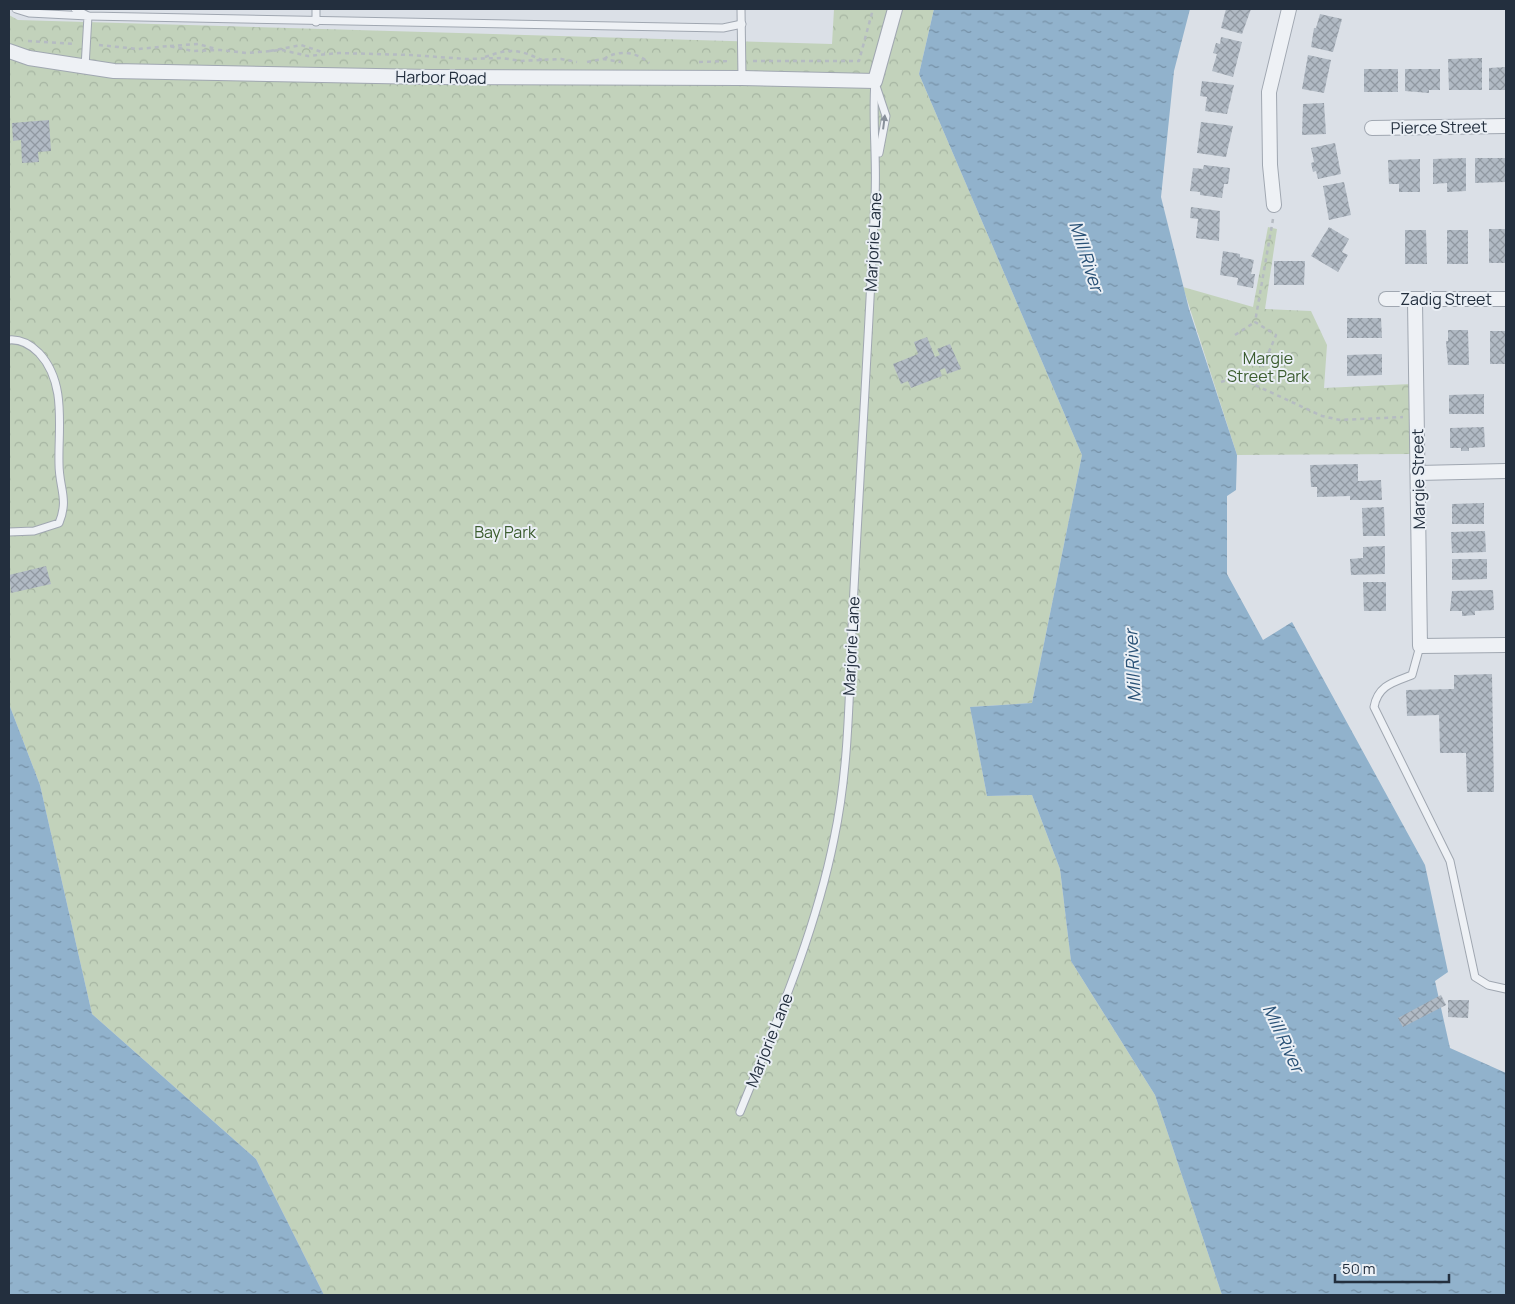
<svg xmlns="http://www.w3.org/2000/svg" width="1515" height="1304" viewBox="0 0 1515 1304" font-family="Manrope,sans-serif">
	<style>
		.forest { fill: url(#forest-crowns) }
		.water { fill: url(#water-ripples) }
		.building { fill: url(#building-cross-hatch) }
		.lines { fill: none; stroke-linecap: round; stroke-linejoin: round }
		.lane-casing { stroke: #a0a7b1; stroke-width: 9 }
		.street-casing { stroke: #a0a7b1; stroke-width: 16 }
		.path { stroke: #b5bbc2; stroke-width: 2.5; stroke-dasharray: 4 4; stroke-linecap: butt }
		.lane { stroke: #eef1f5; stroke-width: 7 }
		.street { stroke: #eef1f5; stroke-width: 14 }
		.oneway { fill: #88909a }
		.labels { text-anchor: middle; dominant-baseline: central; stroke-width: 4; stroke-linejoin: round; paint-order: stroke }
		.street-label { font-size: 16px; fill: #232f3e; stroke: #eaeff5 }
		.park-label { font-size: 16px; fill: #3b5c2f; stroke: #eaeff5 }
		.water-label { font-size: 18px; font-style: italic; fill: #295176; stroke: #eaeff5 }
	</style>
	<defs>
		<pattern id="forest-crowns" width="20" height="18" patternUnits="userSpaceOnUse" patternTransform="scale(1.25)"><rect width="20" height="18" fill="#c2d2bb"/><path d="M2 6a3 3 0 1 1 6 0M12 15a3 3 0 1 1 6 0" fill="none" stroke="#a6b5a2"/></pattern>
		<pattern id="water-ripples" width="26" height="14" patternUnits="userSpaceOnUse" patternTransform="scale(1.25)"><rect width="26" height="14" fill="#91b2cc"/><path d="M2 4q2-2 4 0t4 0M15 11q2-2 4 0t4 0" fill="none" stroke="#7691a7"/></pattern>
		<pattern id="building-cross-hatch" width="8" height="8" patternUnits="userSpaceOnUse" patternTransform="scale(1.25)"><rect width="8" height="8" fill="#b1bac4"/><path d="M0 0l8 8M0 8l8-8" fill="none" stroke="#9098a1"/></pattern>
	</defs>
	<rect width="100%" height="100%" fill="#dbe0e7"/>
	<g class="forest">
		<polygon points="834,9 934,9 919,74 1082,455 1032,703 970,707 987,796 1032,795 1060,869 1071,961 1155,1095 1222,1295 324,1295 256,1159 92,1014 40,785 9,704 9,15 18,20 832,44"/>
		<polygon points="1268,227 1277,229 1265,309 1311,311 1327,345 1324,388 1411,384 1412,454 1237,455 1183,287 1253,307"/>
	</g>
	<g class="water">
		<polygon points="934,9 1190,9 1174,71 1161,197 1189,309 1237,455 1236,490 1227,496 1227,574 1263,640 1292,622 1425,865 1448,972 1435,981 1450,1048 1506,1073 1506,1295 1222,1295 1155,1095 1071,961 1060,869 1032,795 987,796 970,707 1032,703 1082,455 919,74"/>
		<polygon points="9,704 40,785 92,1014 256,1159 324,1295 9,1295"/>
	</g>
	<g class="building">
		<polygon points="1226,9 1251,9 1242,34 1221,28"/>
		<polygon points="1320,14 1342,19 1333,52 1311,47 1314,28 1316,28"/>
		<polygon points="1221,37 1242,42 1233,77 1212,71 1217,54 1213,53 1216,43 1220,44"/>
		<polygon points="1308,55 1331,60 1324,93 1302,89"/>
		<polygon points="1482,58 1482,90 1449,90 1448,59"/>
		<polygon points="1506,67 1506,90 1489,90 1489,68"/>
		<rect x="1364" y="69" width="34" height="23"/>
		<polygon points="1405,69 1440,69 1440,90 1429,90 1429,93 1405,91"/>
		<polygon points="1202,81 1234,85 1227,114 1205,111 1207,97 1200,96"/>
		<polygon points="1324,103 1326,134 1302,135 1303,104"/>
		<polygon points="49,120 51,151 38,152 39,162 22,163 21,140 13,141 12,123"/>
		<polygon points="1201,122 1233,126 1226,157 1197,153"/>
		<polygon points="1335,143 1341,174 1318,179 1316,171 1313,172 1311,163 1314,162 1311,148"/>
		<polygon points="1466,158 1466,191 1447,192 1447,183 1433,184 1433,159"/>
		<polygon points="1475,158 1506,158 1506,182 1475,183"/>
		<polygon points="1420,159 1420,192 1399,192 1399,184 1389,184 1388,160"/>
		<polygon points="1204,165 1230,168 1228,184 1224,184 1222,198 1200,195 1200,192 1190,191 1193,168 1203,169"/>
		<polygon points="1344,182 1351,215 1329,220 1323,186"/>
		<polygon points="1191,207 1220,211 1219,241 1196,238 1198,219 1190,218"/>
		<polygon points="1329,227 1349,239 1342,252 1348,255 1338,272 1311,256"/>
		<rect x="1489" y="229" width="17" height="34"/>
		<polygon points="1405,230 1426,230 1427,264 1405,264"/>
		<rect x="1447" y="230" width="21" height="34"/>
		<polygon points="1223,251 1240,254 1240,257 1254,260 1251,274 1255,274 1253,288 1237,285 1238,278 1220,275"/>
		<polygon points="1274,261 1305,261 1304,285 1274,285"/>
		<polygon points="1347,318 1381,318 1382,338 1347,338"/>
		<polygon points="1448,330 1468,330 1469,365 1448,365 1446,341 1448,341"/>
		<rect x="1490" y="331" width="16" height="33"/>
		<polygon points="927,337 935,357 940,355 937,349 950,344 961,369 947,374 945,368 940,370 942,376 911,388 908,381 901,384 893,364 918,354 914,342"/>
		<polygon points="1382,354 1382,375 1347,376 1347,355"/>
		<polygon points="1484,394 1484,414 1449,414 1449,395"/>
		<polygon points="1484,427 1485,447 1469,448 1469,451 1461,451 1461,448 1450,448 1450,428"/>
		<polygon points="1358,464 1358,481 1381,480 1382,500 1350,500 1350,496 1317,497 1317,487 1311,487 1310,465"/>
		<polygon points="1484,503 1484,524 1452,524 1452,504"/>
		<polygon points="1384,507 1385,536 1363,536 1362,508"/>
		<polygon points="1485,531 1486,552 1452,553 1451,532"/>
		<polygon points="1385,546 1385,574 1351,575 1350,559 1363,558 1363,547"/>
		<polygon points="1452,559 1487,559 1487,579 1452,580"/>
		<polygon points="46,566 51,584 11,593 9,575"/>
		<polygon points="1363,582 1386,582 1386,611 1364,611"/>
		<polygon points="1493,590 1494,610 1475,611 1475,615 1462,616 1462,611 1450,611 1452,591"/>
		<polygon points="1492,674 1494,792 1467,792 1466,753 1440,753 1439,715 1407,716 1406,690 1454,689 1454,675"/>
		<polygon points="1441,995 1446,1005 1403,1027 1398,1018"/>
		<polygon points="1448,1000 1469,1000 1468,1018 1448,1017"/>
	</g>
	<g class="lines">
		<defs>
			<g id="lane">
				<polyline points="16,9 29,13 88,16 85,67"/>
				<polyline points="75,9 88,16 723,28 742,24"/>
				<polyline points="741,9 742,78"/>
				<polyline points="316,22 316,9"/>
				<polyline points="876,86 886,116 879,153"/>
				<path d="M 9,340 C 20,339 31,345 39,353 C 67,383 58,427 59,464 C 59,488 69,499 59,523 L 34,531 L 9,532"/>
				<path d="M 1420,646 L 1412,675 C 1394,682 1378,685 1374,707 L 1450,861 L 1475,977 L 1488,985 L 1506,989"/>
				<path d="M 740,1112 C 776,1023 815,934 834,839 C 850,764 849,684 853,608 C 860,471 869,334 875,197 C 877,158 872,120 875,81"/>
			</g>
			<g id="street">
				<polyline points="9,51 29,58 114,71 430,77 742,78 875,81 895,9"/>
				<polyline points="1372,128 1506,126"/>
				<polyline points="1274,205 1270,165 1269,92 1289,9"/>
				<polyline points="1386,299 1506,299"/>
				<polyline points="1415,301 1420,646 1506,645"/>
				<polyline points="1418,473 1506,471"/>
			</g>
		</defs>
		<use href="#lane" class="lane-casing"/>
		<use href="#street" class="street-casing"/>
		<g class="path">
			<polyline points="28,41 75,44"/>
			<polyline points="99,45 138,49 169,46 193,51 220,50 247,53 282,50 308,56 339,53 411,55 466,59 502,58 521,61 561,59 577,62"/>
			<polyline points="170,46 198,44 216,49"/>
			<polyline points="270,51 301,45 325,53"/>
			<path d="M 485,57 C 511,48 517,49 542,60"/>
			<path d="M 604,59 C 619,49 637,52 649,63"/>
			<polyline points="753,61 859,61 873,9"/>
			<polyline points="587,62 603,59 621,62"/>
			<polyline points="699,62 731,61"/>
			<polyline points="1273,219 1255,322 1276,335 1255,385 1322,416 1340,420 1403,417"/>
			<polyline points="1235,335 1255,322"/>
			<polyline points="1221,382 1237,377 1254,384"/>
		</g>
		<use href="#lane" class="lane"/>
		<use href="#street" class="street"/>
	</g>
	<defs><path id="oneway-solid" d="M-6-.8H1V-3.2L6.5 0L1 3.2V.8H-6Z" transform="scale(1.25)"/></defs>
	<use class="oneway" href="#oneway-solid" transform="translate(884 122) rotate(-83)"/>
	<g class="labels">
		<g class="street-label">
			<text transform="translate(441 77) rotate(1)">Harbor Road</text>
			<text transform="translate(1439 127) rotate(-1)">Pierce Street</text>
			<text transform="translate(873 242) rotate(-87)">Marjorie Lane</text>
			<text x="1446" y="299">Zadig Street</text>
			<text transform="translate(1418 479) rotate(-91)">Margie Street</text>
			<text transform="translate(851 646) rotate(-87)">Marjorie Lane</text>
			<text transform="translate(769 1040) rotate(-68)">Marjorie Lane</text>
		</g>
		<g class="park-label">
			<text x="1268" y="358">Margie<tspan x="1268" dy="18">Street Park</tspan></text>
			<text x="505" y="532">Bay Park</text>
		</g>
		<g class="water-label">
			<text transform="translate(1087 256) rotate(72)">Mill River</text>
			<text transform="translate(1132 666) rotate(-93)">Mill River</text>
			<text transform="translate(1284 1038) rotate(65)">Mill River</text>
		</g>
	</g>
	<rect width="1515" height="1304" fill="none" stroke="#232f3e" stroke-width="20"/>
	<path d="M1335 1274v8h114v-8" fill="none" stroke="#232f3e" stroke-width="2.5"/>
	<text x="1342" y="1274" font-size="15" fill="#232f3e" stroke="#eaeff5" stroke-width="4" paint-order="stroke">50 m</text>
</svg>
